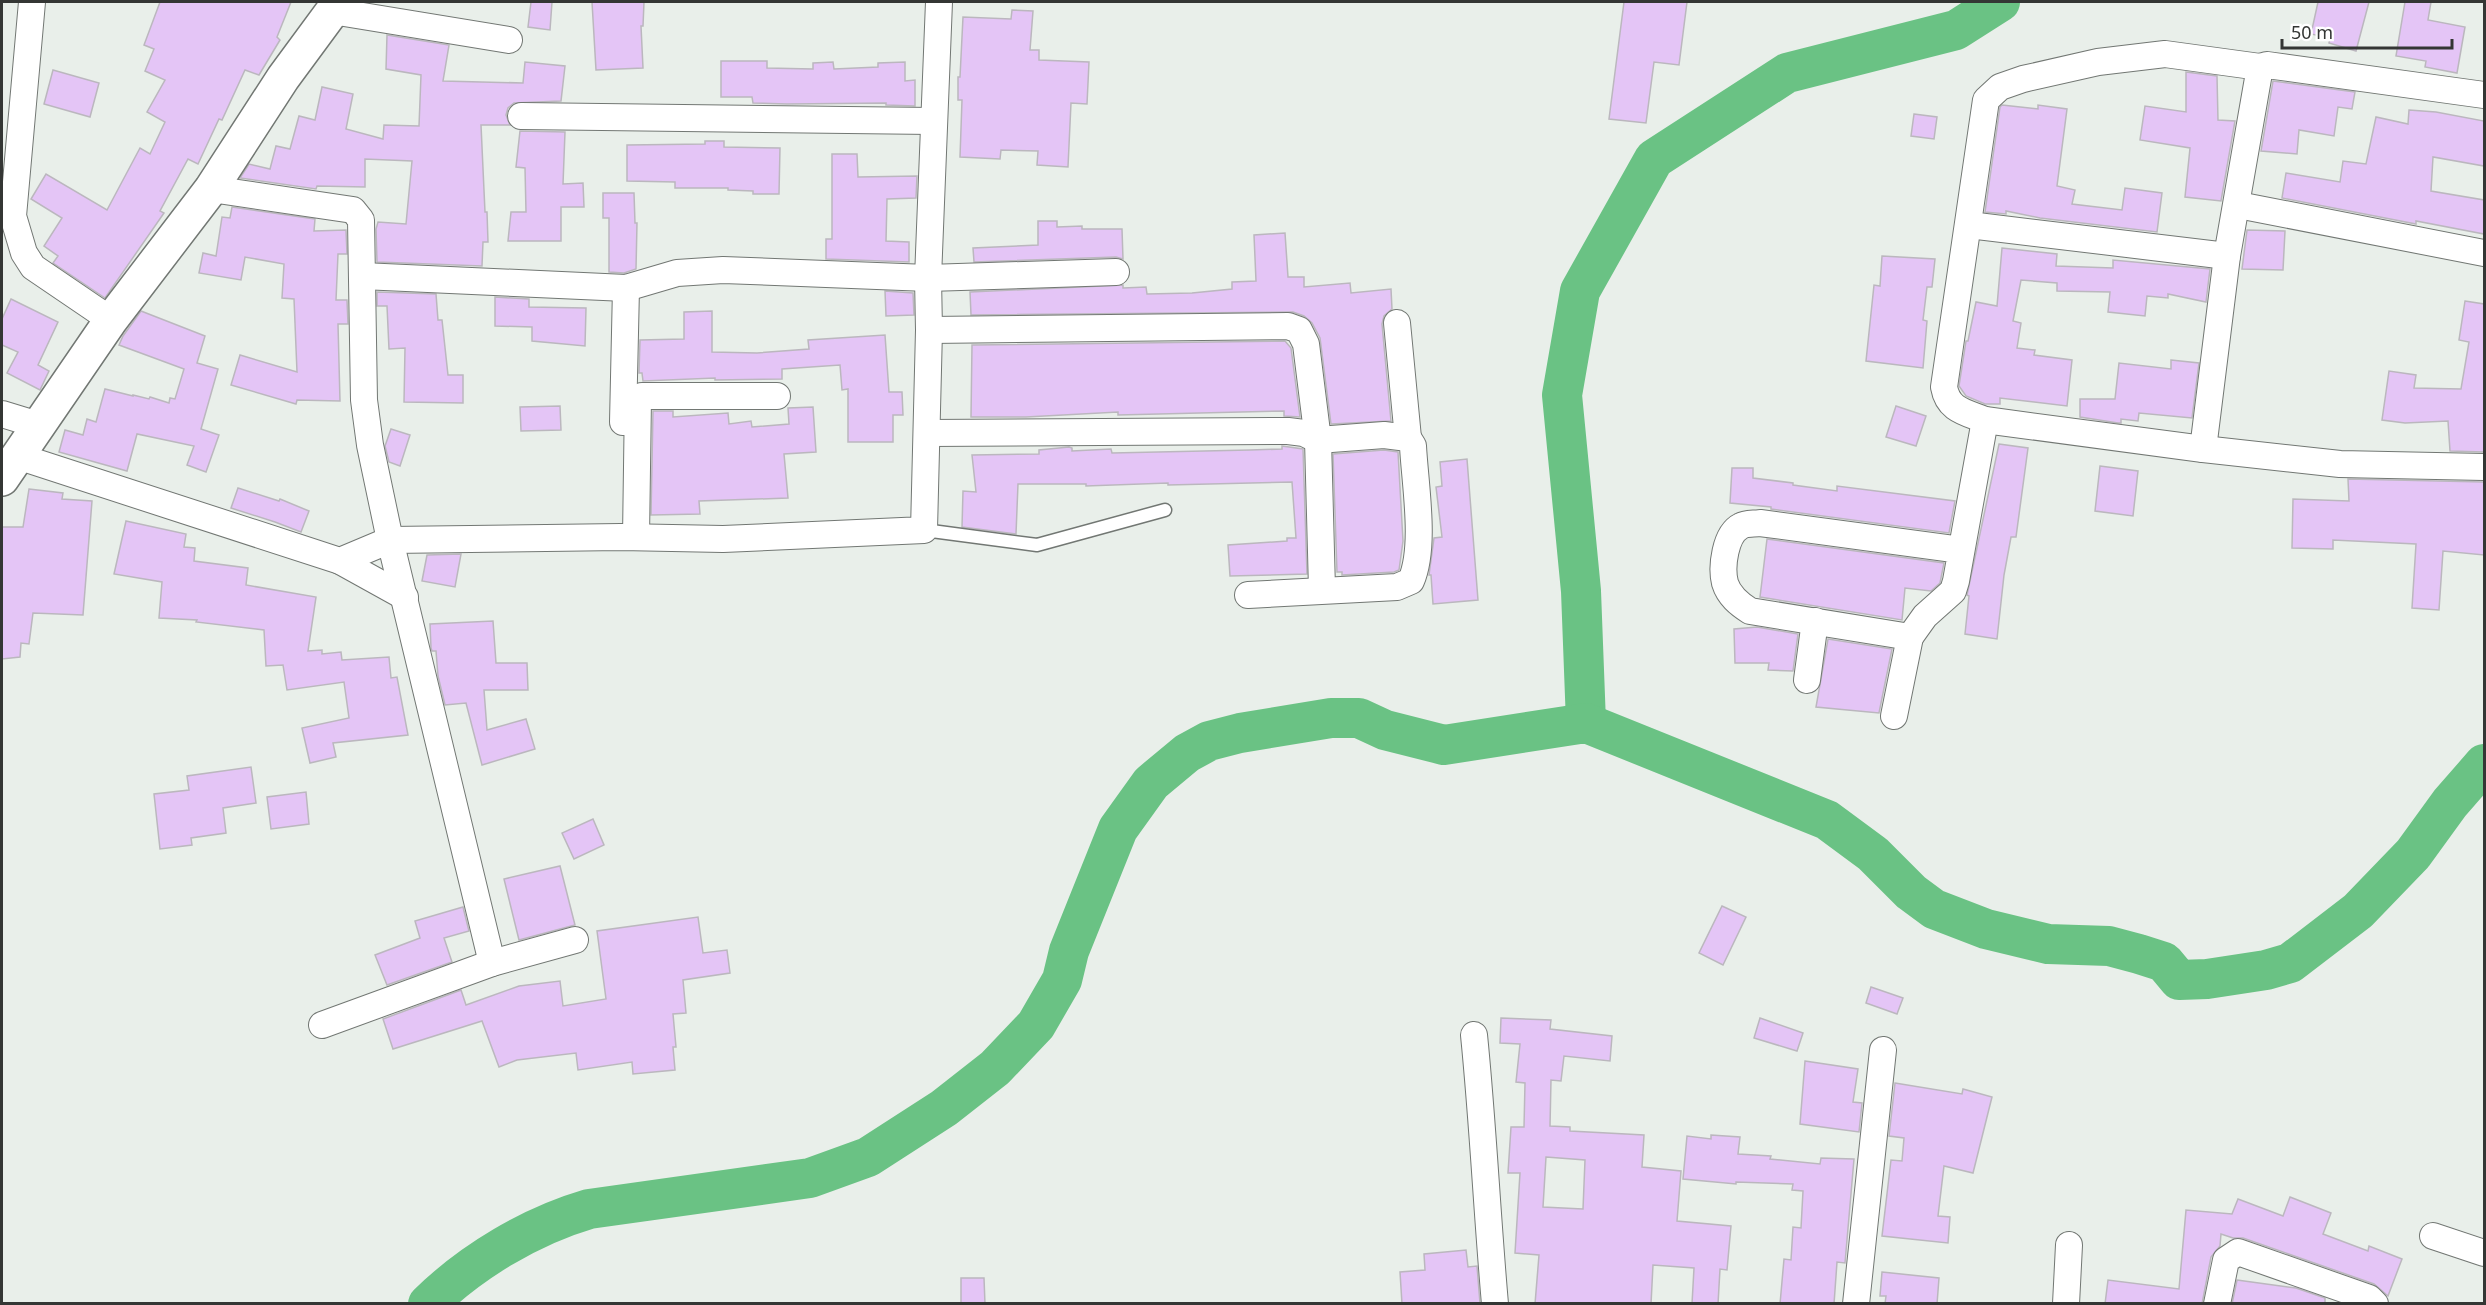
<svg xmlns="http://www.w3.org/2000/svg" width="2486" height="1305" viewBox="0 0 2486 1305" font-family="'Noto Sans',sans-serif">
	<style>
		.lines { fill: none; stroke-linecap: round; stroke-linejoin: round }
		.river { stroke: #6ac284; stroke-width: 40 }
		.building { fill: #e4c5f6; stroke: #bbb7be; stroke-width: 1.5; fill-rule: evenodd }
		.lane-casing { stroke: #727773; stroke-width: 15 }
		.street-casing { stroke: #727773; stroke-width: 28 }
		.secondary-casing { stroke: #727773; stroke-width: 36 }
		.lane { stroke: #fff; stroke-width: 12 }
		.street { stroke: #fff; stroke-width: 26 }
		.secondary { stroke: #fff; stroke-width: 33 }
	</style>
	<rect width="100%" height="100%" fill="#e9efea"/>
	<g class="lines">
		<g class="river">
			<polyline points="1586,723 1581,591 1562,395 1580,291 1654,159 1787,73 1956,30 2000,2"/>
			<path d="M 428,1304 C 472,1261 531,1226 589,1209 L 810,1178 L 868,1157 L 944,1108 L 995,1068 L 1036,1025 L 1062,980 L 1069,951 L 1118,829 L 1151,783 L 1187,753 L 1209,741 L 1240,733 L 1331,718 L 1359,718 L 1385,730 L 1444,745 L 1586,723 L 1827,820 L 1873,854 L 1911,892 L 1934,909 L 1986,929 L 2048,944 L 2109,946 L 2139,954 L 2164,962 L 2179,980 L 2207,979 L 2266,970 L 2290,963 L 2358,911 L 2413,854 L 2450,803 L 2484,764"/>
		</g>
	</g>
	<g class="building">
		<polygon points="160,2 291,2 277,37 280,40 259,75 245,70 222,120 219,119 198,164 188,159 160,211 164,213 105,298 53,263 58,256 44,246 62,218 31,199 46,174 107,210 140,148 150,154 165,122 147,112 165,80 145,71 154,49 144,45"/>
		<polygon points="531,2 552,2 550,30 528,27"/>
		<polygon points="592,2 644,2 643,26 641,26 643,68 596,70"/>
		<polygon points="1624,2 1687,2 1679,65 1654,62 1646,123 1609,119"/>
		<polygon points="2318,2 2369,2 2356,51 2329,43 2330,38 2311,34"/>
		<polygon points="2405,2 2431,2 2428,20 2465,27 2457,73 2425,67 2426,61 2396,56"/>
		<polygon points="1012,10 1033,11 1030,50 1039,50 1039,60 1089,62 1087,104 1071,103 1068,167 1037,165 1038,151 1001,150 1000,159 960,157 962,100 958,100 958,77 960,77 963,17 1011,19"/>
		<polygon points="387,35 449,45 443,81 523,83 525,62 565,66 561,101 514,103 508,108 506,115 510,125 481,125 485,212 487,212 488,242 483,242 482,266 377,262 376,229 378,222 406,224 412,161 365,159 365,187 317,186 316,189 240,178 249,164 270,169 276,146 290,149 299,116 315,120 322,87 353,94 346,129 383,139 384,125 419,126 421,75 386,69"/>
		<polygon points="721,61 767,61 767,68 813,69 813,63 833,62 834,69 878,67 878,63 905,62 905,81 915,80 915,106 886,105 886,103 787,104 753,103 752,97 721,97"/>
		<polygon points="53,70 99,83 90,117 44,104"/>
		<polygon points="2186,72 2217,76 2218,120 2235,121 2221,201 2185,197 2190,148 2140,140 2145,106 2186,112"/>
		<polygon points="2273,81 2355,92 2352,109 2338,107 2334,136 2299,130 2297,154 2261,151"/>
		<polygon points="2002,105 2038,109 2038,105 2067,109 2057,186 2075,190 2072,204 2122,210 2125,188 2162,193 2157,232 2040,218 2006,211 2006,214 1985,212 2000,107"/>
		<polygon points="2409,110 2436,112 2484,121 2484,166 2433,157 2431,191 2484,200 2484,234 2416,221 2416,224 2282,198 2286,173 2340,182 2343,161 2366,164 2376,117 2408,124"/>
		<polygon points="1914,114 1937,117 1934,139 1911,136"/>
		<polygon points="520,131 565,132 563,184 583,183 584,207 561,207 561,241 508,241 511,212 526,212 525,168 516,167"/>
		<polygon points="705,141 724,141 724,147 780,148 779,194 753,194 753,191 728,190 728,188 675,188 675,182 627,181 627,145 705,144"/>
		<polygon points="832,154 857,154 858,177 917,176 916,198 887,199 886,241 909,242 909,262 826,259 826,239 832,239"/>
		<polygon points="603,193 634,193 635,223 637,223 636,269 624,273 609,272 609,218 603,218"/>
		<polygon points="232,207 315,219 314,231 346,230 347,254 338,254 336,300 347,300 348,324 338,324 340,401 297,400 296,404 231,385 240,355 297,372 294,299 282,298 284,264 245,257 241,280 199,273 203,253 216,256 222,217 230,218"/>
		<polygon points="1038,221 1057,221 1057,227 1082,226 1082,229 1122,229 1123,259 1116,257 974,262 973,248 1038,245"/>
		<polygon points="2247,230 2285,231 2283,270 2242,269"/>
		<polygon points="1285,233 1288,277 1304,277 1304,287 1350,283 1351,293 1391,289 1392,309 1384,316 1382,324 1391,421 1331,424 1320,338 1312,323 1304,316 1293,312 971,315 970,292 1123,285 1123,288 1146,287 1147,294 1192,293 1232,289 1232,282 1256,281 1254,235"/>
		<polygon points="2002,248 2057,254 2056,266 2113,268 2113,260 2210,269 2206,302 2168,294 2168,298 2147,296 2145,316 2108,312 2110,292 2057,291 2057,283 2021,280 2013,321 2021,323 2017,348 2035,350 2034,355 2072,360 2067,406 2000,398 2000,404 1985,404 1966,396 1959,386 1966,341 1968,341 1976,302 1997,306"/>
		<polygon points="1882,256 1935,259 1932,287 1927,287 1923,320 1927,321 1923,368 1866,361 1874,285 1880,286"/>
		<polygon points="885,291 913,293 914,315 886,316"/>
		<polygon points="377,292 436,294 438,320 442,320 448,375 463,375 463,403 404,402 405,348 389,349 387,306 377,306"/>
		<polygon points="495,297 529,299 529,307 586,308 585,346 532,341 532,327 495,326"/>
		<polygon points="11,299 58,322 38,365 49,371 40,390 7,373 18,352 2,345 2,319"/>
		<polygon points="2465,301 2484,304 2484,452 2450,451 2448,421 2405,423 2382,420 2389,371 2416,375 2414,388 2461,389 2469,342 2459,340"/>
		<polygon points="141,311 205,336 197,363 218,369 201,429 219,435 206,472 187,465 194,446 137,434 127,471 59,452 65,430 83,435 87,419 96,422 105,389 133,396 133,395 149,399 150,397 169,403 170,398 175,399 184,369 119,345 123,336"/>
		<polygon points="712,311 712,352 757,353 809,349 808,340 885,335 889,392 902,392 903,415 893,415 893,442 848,442 848,389 842,390 840,365 782,369 782,379 715,380 715,378 643,381 642,373 639,373 640,340 684,339 684,312"/>
		<polygon points="1285,341 1291,348 1300,417 1284,416 1284,411 1118,415 1118,412 1026,417 971,417 972,345"/>
		<polygon points="2171,360 2199,363 2192,418 2139,413 2138,421 2121,419 2121,423 2118,423 2080,417 2080,399 2115,399 2119,363 2171,369"/>
		<polygon points="560,406 561,430 521,431 520,407"/>
		<polygon points="1896,406 1926,416 1916,446 1886,437"/>
		<polygon points="813,407 816,452 784,454 788,498 699,501 700,514 651,515 653,411 673,411 673,417 728,413 729,424 751,421 752,427 789,424 788,408"/>
		<polygon points="391,429 410,435 400,466 389,462 385,446"/>
		<polygon points="1999,444 2028,448 2016,537 2011,537 2004,575 1997,639 1965,634 1969,596 1967,595"/>
		<polygon points="1282,446 1303,449 1307,574 1230,576 1228,545 1287,541 1287,538 1296,538 1292,482 1168,485 1168,483 1086,486 1086,484 1018,484 1016,534 962,527 963,491 976,492 972,455 1039,454 1039,450 1069,447 1072,448 1072,451 1111,449 1112,453 1250,450 1282,449"/>
		<polygon points="1384,450 1398,452 1403,541 1399,570 1394,572 1342,575 1342,572 1337,572 1333,454"/>
		<polygon points="1467,459 1478,600 1433,604 1431,575 1429,575 1434,538 1442,537 1436,487 1442,486 1440,462"/>
		<polygon points="2100,466 2138,471 2133,516 2095,511"/>
		<polygon points="1732,468 1753,468 1753,478 1793,483 1793,485 1837,491 1837,486 1955,501 1949,533 1771,509 1771,507 1730,503"/>
		<polygon points="2348,479 2484,482 2484,555 2443,551 2439,610 2412,608 2416,544 2333,540 2333,549 2292,548 2293,499 2349,501"/>
		<polygon points="238,488 279,501 280,499 309,511 301,532 275,522 231,508"/>
		<polygon points="29,489 63,493 62,499 92,501 83,615 33,613 29,644 21,643 20,657 2,659 2,527 23,527"/>
		<polygon points="126,521 186,534 184,547 195,548 194,561 248,568 246,585 316,597 308,651 322,650 322,654 341,652 342,660 389,657 391,678 397,677 408,735 333,743 336,757 310,763 302,728 349,718 344,682 287,690 283,665 266,666 264,630 196,622 197,620 159,618 162,582 114,574"/>
		<polygon points="1767,539 1944,563 1940,583 1931,591 1905,588 1902,620 1760,597"/>
		<polygon points="461,554 455,587 422,581 427,555"/>
		<polygon points="493,621 496,663 527,663 528,690 484,690 487,730 526,719 535,749 482,765 466,703 445,705 438,676 436,651 432,651 431,648 430,624"/>
		<polygon points="1757,627 1798,634 1793,671 1768,670 1769,663 1735,663 1734,629"/>
		<polygon points="1828,639 1892,649 1879,713 1816,707"/>
		<polygon points="251,767 256,803 223,808 226,833 191,838 192,845 160,849 154,794 189,790 187,776"/>
		<polygon points="306,792 309,824 271,829 267,797"/>
		<polygon points="593,819 604,845 574,859 562,833"/>
		<polygon points="560,866 575,925 519,940 504,879"/>
		<polygon points="1722,906 1746,917 1723,965 1699,953"/>
		<polygon points="463,907 469,931 444,938 452,962 387,985 375,955 420,938 415,921"/>
		<polygon points="698,917 703,953 727,950 730,973 683,980 686,1013 673,1014 676,1047 673,1047 675,1070 633,1074 632,1062 578,1070 576,1053 517,1060 499,1067 482,1021 393,1049 383,1019 461,990 466,1005 519,986 560,981 563,1006 606,999 597,931"/>
		<polygon points="1871,987 1903,998 1897,1014 1866,1003"/>
		<path d="M 1501,1018 L 1551,1020 L 1550,1029 L 1612,1036 L 1610,1061 L 1564,1056 L 1561,1081 L 1551,1080 L 1550,1126 L 1570,1127 L 1570,1131 L 1644,1135 L 1642,1167 L 1681,1171 L 1677,1221 L 1731,1226 L 1727,1270 L 1720,1269 L 1718,1304 L 1692,1304 L 1694,1268 L 1653,1265 L 1651,1304 L 1535,1304 L 1539,1255 L 1515,1253 L 1520,1173 L 1508,1173 L 1511,1127 L 1524,1127 L 1525,1083 L 1516,1082 L 1520,1044 L 1500,1043 ZM 1546,1157 L 1585,1160 L 1583,1209 L 1543,1207 Z"/>
		<polygon points="1760,1018 1803,1033 1797,1051 1754,1038"/>
		<polygon points="1805,1061 1858,1069 1853,1102 1862,1103 1859,1132 1800,1124"/>
		<polygon points="1895,1083 1962,1094 1963,1089 1992,1097 1973,1173 1944,1166 1938,1216 1950,1217 1948,1243 1882,1236 1891,1160 1902,1161 1904,1138 1889,1136"/>
		<polygon points="1711,1135 1740,1137 1738,1154 1771,1156 1770,1159 1820,1164 1821,1158 1854,1159 1845,1263 1837,1262 1834,1304 1780,1304 1784,1259 1791,1260 1793,1227 1801,1228 1803,1191 1792,1190 1793,1184 1736,1182 1736,1184 1683,1179 1687,1136 1711,1139"/>
		<polygon points="2290,1197 2331,1213 2323,1234 2368,1251 2369,1246 2402,1259 2388,1296 2374,1284 2243,1238 2233,1238 2221,1234 2220,1246 2211,1257 2202,1304 2105,1304 2108,1280 2179,1289 2186,1210 2232,1214 2238,1199 2283,1216"/>
		<polygon points="1466,1250 1468,1267 1477,1266 1480,1303 1402,1304 1400,1272 1425,1270 1424,1254"/>
		<polygon points="1882,1272 1939,1278 1937,1304 1885,1304 1886,1296 1880,1296"/>
		<polygon points="961,1278 984,1278 985,1304 961,1304"/>
		<polygon points="2237,1280 2296,1288 2325,1298 2325,1304 2232,1304"/>
	</g>
	<g class="lines">
		<defs>
			<polyline id="lane" points="924,530 1037,545 1165,510"/>
			<g id="street">
				<polyline points="32,2 13,216 24,253 33,267 111,320"/>
				<polyline points="332,11 509,40"/>
				<path d="M 2260,67 L 2165,54 L 2098,62 L 2023,79 L 2000,87 L 1986,100 L 1944,387 C 1948,410 1965,412 1985,420 L 2203,449 L 2340,464 L 2484,467"/>
				<polyline points="521,116 933,121"/>
				<polyline points="211,189 353,210 361,220 364,400 370,445 390,540 492,963"/>
				<polyline points="2238,205 2484,253"/>
				<polyline points="1969,225 2227,256"/>
				<polyline points="362,276 626,288 677,273 723,270 928,278 1116,272"/>
				<polyline points="1397,323 1408,438"/>
				<polyline points="929,330 1288,326 1299,330 1306,344 1318,440 1322,589"/>
				<polyline points="2,414 38,425"/>
				<polyline points="623,422 626,288"/>
				<path d="M 927,433 L 1288,431 L 1304,433 L 1318,440 L 1384,435 L 1408,438 L 1413,446 C 1415,485 1426,546 1411,581 L 1397,587 L 1248,595"/>
				<polyline points="2203,449 2227,256 2260,67 2267,65 2484,95"/>
				<polyline points="17,456 340,561 390,540 621,537 723,539 924,530 929,330 928,278 939,2"/>
				<polyline points="636,537 638,398 642,396 777,396"/>
				<path d="M 1961,550 L 1760,523 C 1754,524 1746,523 1741,526 C 1725,534 1721,567 1725,583 C 1729,596 1739,604 1750,611 L 1910,637 L 1925,616 L 1953,591 L 1956,581 L 1985,420"/>
				<polyline points="340,561 405,597"/>
				<polyline points="1807,680 1815,621"/>
				<polyline points="1894,716 1910,637"/>
				<polyline points="322,1025 492,963 575,940"/>
				<path d="M 1474,1035 C 1483,1124 1487,1214 1495,1304"/>
				<polyline points="2433,1236 2484,1253"/>
				<polyline points="1856,1304 1883,1050"/>
				<polyline points="2066,1304 2069,1245"/>
				<polyline points="2217,1304 2226,1260 2238,1252 2369,1298 2375,1304"/>
			</g>
			<polyline id="secondary" points="2,479 111,320 211,189 283,78 339,2"/>
		</defs>
		<use href="#lane" class="lane-casing"/>
		<use href="#street" class="street-casing"/>
		<use href="#secondary" class="secondary-casing"/>
		<use href="#lane" class="lane"/>
		<use href="#street" class="street"/>
		<use href="#secondary" class="secondary"/>
	</g>
	<rect width="2486" height="1305" fill="none" stroke="#343634" stroke-width="6"/>
	<path d="M2282 39v9h170v-9" fill="none" stroke="#343634" stroke-width="3"/>
	<text x="2291" y="39" font-size="18" fill="#343634" stroke="#ffffff" stroke-width="4.5" paint-order="stroke">50 m</text>
</svg>
